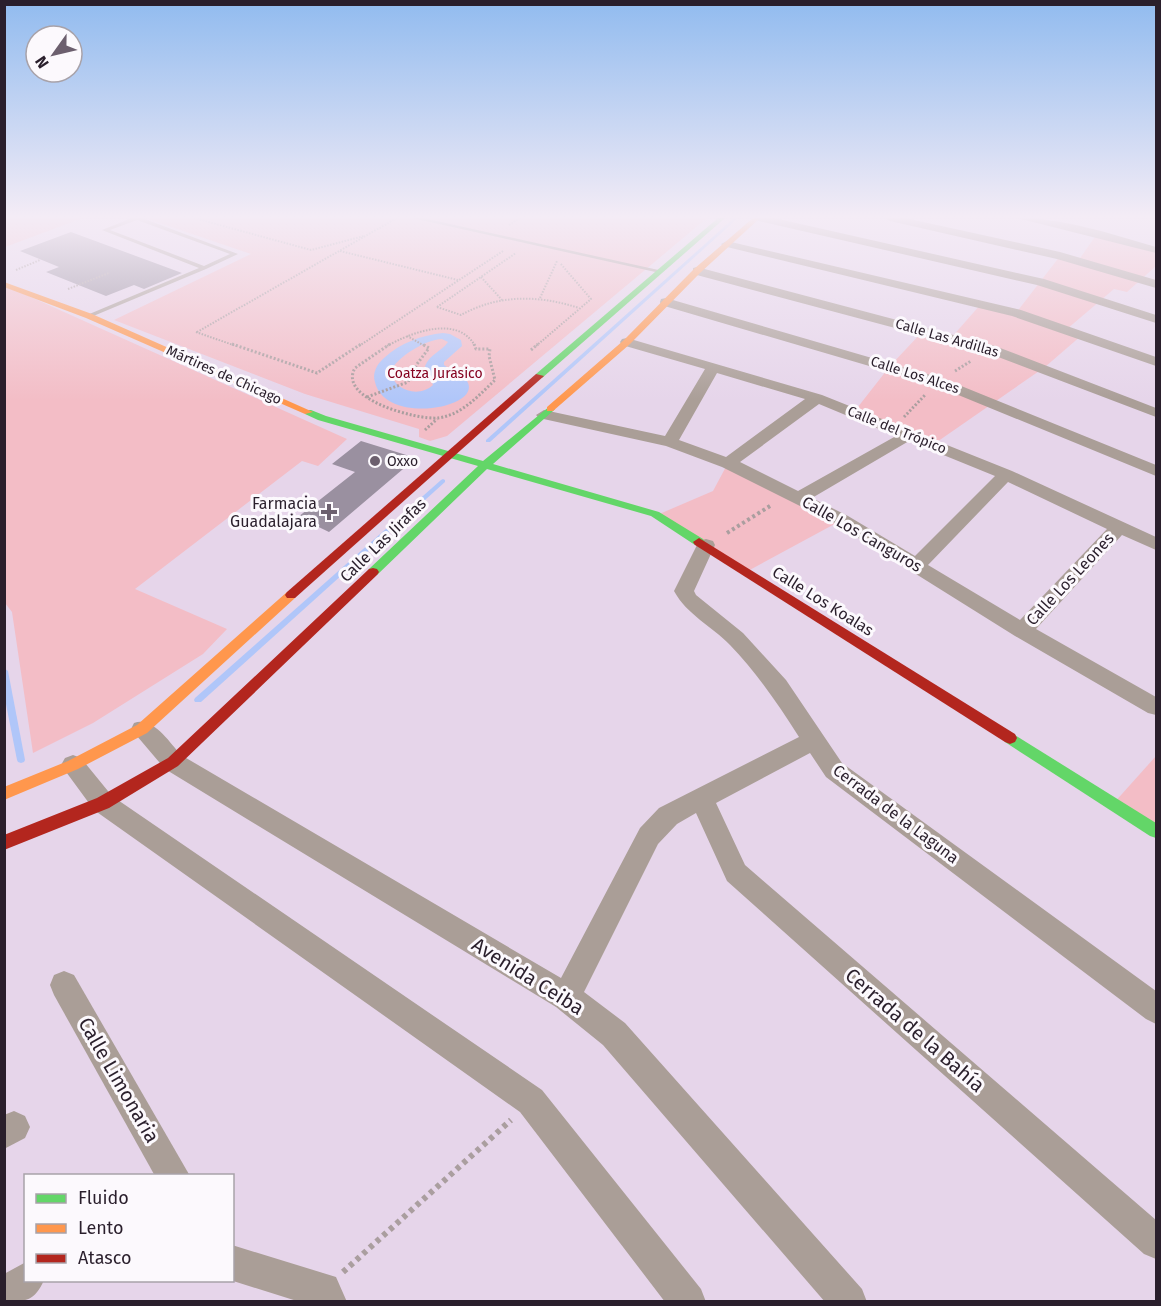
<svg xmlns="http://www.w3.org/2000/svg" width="1161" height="1306" viewBox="0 0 1161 1306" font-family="'Fira Sans',sans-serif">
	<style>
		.green { fill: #f3bdc6 }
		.water { fill: #b0c6f9; fill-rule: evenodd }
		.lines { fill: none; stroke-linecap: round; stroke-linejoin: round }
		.stream { fill: #b0c6f9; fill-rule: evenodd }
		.building { fill: #9a90a0 }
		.path-far3 { stroke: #aa9e9f; stroke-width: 2; stroke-dasharray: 1.5 1.5; stroke-linecap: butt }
		.path-far2 { stroke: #aa9e9f; stroke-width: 3; stroke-dasharray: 2 2; stroke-linecap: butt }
		.path-far1 { stroke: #aa9e9f; stroke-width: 4; stroke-dasharray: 3 3; stroke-linecap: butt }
		.path { stroke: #aa9e9f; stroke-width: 6; stroke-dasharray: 4.5 4.5; stroke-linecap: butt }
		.lane { fill: #aa9e97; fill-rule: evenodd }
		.street { fill: #aa9e97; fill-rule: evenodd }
		.fast { fill: #63d668; fill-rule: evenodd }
		.slow { fill: #ff974d; fill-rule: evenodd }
		.jam { fill: #b3261e; fill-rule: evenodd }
		.poi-dot { fill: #6c5f6e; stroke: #fcf9fd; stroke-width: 2 }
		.labels { text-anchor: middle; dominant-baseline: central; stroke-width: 6; stroke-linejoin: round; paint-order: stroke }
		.far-street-label { font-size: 14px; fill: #2a1f2c; stroke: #fcf9fd }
		.far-park-label { font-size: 14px; fill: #850220; stroke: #fcf9fd }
		.far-poi-label { font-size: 14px; fill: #2a1f2c; stroke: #fcf9fd; text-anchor: start }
		.poi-label { font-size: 16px; fill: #2a1f2c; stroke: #fcf9fd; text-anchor: end }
		.street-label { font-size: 16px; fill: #2a1f2c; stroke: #fcf9fd }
		.near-street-label { font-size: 20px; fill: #2a1f2c; stroke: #fcf9fd }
	</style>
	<rect width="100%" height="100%" fill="#e6d5ea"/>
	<g class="green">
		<polygon points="5,218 83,218 5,247"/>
		<polygon points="145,218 707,218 447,436 430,441 419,437 419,429 305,394 114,320 251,254"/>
		<polygon points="1097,234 1156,250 1156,266 1127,292 1114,289 1067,329 1082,335 1045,367 934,444 854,412 890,366 923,331 951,338 981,304 1016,313 1060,256 1078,261"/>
		<polygon points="4,285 347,439 318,466 302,461 135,589 227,629 203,654 93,723 33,753 12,612 5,603"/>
		<polygon points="728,463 842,520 746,572 657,515 713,491"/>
		<polygon points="1156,756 1156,832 1113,804"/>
	</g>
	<path class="water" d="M 443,333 L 450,334 L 461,340 L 462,346 L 444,362 L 444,365 C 451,371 461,373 467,381 C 484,408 385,426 375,382 C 372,373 377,364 384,358 C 400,343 422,335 443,333 ZM 442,339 L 448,342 C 441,352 430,354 425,366 L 433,385 C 419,398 395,391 390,372 C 398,356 425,340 442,339 Z"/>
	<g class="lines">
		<g class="stream">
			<polygon points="734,218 738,218 490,442 486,442 486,440"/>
			<polygon points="443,479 445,480 445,482 201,702 195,702 194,700 195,698 441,480"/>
			<polygon points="4,668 8,671 25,760 24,762 21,763 18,762 17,760 4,694"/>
		</g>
	</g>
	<g class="building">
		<polygon points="71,232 182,273 144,289 134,285 106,296 46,272 59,267 20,251"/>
		<polygon points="361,441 416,458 329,532 298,517 355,472 332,464"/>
	</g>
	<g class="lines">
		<g class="path-far3">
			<polyline points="194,218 311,250 364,236"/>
			<polyline points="509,225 520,218"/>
			<polyline points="340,251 458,280"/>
			<polyline points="16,270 40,260"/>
			<polyline points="481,277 502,300"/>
			<polyline points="68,289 109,273"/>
			<polyline points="540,298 557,261"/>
			<polyline points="437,307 516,253"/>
			<path d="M 437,307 L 461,315 C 499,294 539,295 579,308"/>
			<polyline points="196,332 236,346"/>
			<polyline points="197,332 397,218"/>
			<polyline points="407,336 425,346"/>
			<polyline points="359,346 503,251"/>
			<path d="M 387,346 C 410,333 458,314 475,346"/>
			<polyline points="536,346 591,299 560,263"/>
		</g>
		<g class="path-far2">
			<polyline points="232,344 317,373 361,344"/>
			<path d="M 390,344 L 355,368 C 337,399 417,420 438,418 C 462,415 479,395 495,380 L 489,356 L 490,349 L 476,349 L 474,344"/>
			<polyline points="531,350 538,344"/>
			<polyline points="955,371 971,361"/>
			<polyline points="367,397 408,382 417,364 429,348 422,344"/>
			<polyline points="904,417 926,394"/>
			<polyline points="425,430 437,419"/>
			<polyline points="768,507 771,505"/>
		</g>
		<polyline class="path-far1" points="727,533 770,506"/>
		<polyline class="path" points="343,1272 511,1120"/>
		<g class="lane">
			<path d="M 132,218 L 142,218 L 238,254 L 206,269 L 91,317 L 87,317 L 87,315 L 199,268 L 102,230 ZM 137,220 L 230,254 L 204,266 L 110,230 Z"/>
			<polygon points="412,218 423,218 663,271 660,273"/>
		</g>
		<g class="street">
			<polygon points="754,218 774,218 1044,279 1156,315 1156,323 1037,285 759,221"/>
			<polygon points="885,218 905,218 1060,252 1156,280 1156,288 1057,259 890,221"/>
			<path d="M 1017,218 C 1064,218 1111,234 1156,247 L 1156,253 Z"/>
			<polygon points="727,241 1021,310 1156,357 1156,366 1012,316 723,246 721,244"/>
			<polygon points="697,267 995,346 1156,408 1156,417 985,352 693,274 693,268"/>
			<polygon points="666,298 944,379 1156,465 1156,476 934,385 661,305 660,302 661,299"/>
			<path d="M 627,338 L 822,395 L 1012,471 L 1156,537 L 1156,550 L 1122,535 L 1036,629 L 1156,697 L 1156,715 L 1148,713 L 1015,636 L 836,524 L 722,467 L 666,446 L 539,418 L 536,415 L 544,410 L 665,436 L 705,369 L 622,345 L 620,342 L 622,339 ZM 717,373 L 805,399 L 726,457 L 679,440 ZM 819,404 L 896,436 L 798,491 L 740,462 ZM 909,441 L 995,476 L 915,556 L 848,516 L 812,498 ZM 1008,482 L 1107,529 L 1020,620 L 928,565 Z"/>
			<path d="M 706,539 L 713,541 L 715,545 L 694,591 L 696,595 L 743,633 L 786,680 L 842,763 L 1156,991 L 1156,1024 L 1146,1019 L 826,777 L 810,753 L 716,803 L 745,865 L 1156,1220 L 1156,1259 L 1144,1254 L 727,881 L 696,813 L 677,824 L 658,844 L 584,992 L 625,1023 L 862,1289 L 867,1302 L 825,1302 L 603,1045 L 556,1007 L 165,769 L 131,729 L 134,723 C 153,716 169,742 181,755 L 561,978 L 640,828 L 659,808 L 799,737 C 778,704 757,673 730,645 C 712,626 687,615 674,591 L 699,541 Z"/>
			<polygon points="73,755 81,758 112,796 542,1090 701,1289 706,1302 665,1302 520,1112 94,810 61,765 65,758"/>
			<polygon points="64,971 74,975 190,1176 155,1176 54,995 50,985 54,975"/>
			<polygon points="14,1111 25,1116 30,1127 25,1138 4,1149 4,1115"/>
			<polygon points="232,1245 336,1277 347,1302 300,1302 230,1280 232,1280"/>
			<path d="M 26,1262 L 26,1280 L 44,1280 C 35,1301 25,1302 4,1302 L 4,1274 Z"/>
		</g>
		<g class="fast">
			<polygon points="718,218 725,218 542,378 536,378 536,374"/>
			<polygon points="550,406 555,409 553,411 493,464 659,512 703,539 705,542 703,545 695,545 651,516 487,469 377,575 369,575 367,572 369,569 478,466 318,420 305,414 305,410 311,410 326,416 483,461"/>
			<polygon points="1010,732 1156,823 1156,838 1150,836 1005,742 1003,738 1005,734"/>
		</g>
		<g class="slow">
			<polygon points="753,218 760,218 700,273 630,344 553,411 547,411 547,407 624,340 694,269"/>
			<polygon points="4,282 92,314 313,412 305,414 86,318 4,287"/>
			<polygon points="291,591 295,592 297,595 295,598 147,733 78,769 4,800 4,787 68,761 137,725 287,592"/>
		</g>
		<g class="jam">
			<polygon points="536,374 544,376 295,598 287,598 285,595 287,592"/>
			<polygon points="699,538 1015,734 1017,738 1015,742 1010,744 1005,742 695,545 693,542"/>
			<polygon points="373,568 377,569 379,572 377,575 178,766 109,808 4,850 4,835 97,798 168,758 369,569"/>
		</g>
	</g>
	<linearGradient id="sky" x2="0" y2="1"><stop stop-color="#91bbef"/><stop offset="0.54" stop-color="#f4ecf6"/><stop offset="1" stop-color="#f4ecf6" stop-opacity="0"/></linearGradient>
	<rect width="1161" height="401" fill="url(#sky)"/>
	<g class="poi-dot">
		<circle cx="375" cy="461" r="6"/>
		<path d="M326 503h6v6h6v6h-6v6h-6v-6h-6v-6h6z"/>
	</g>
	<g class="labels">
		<g class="far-street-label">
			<text transform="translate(947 338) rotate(16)">Calle Las Ardillas</text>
			<text transform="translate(224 375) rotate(24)">Mártires de Chicago</text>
			<text transform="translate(915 375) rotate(18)">Calle Los Alces</text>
			<text transform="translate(897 430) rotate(22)">Calle del Trópico</text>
		</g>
		<g class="far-park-label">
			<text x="435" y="373">Coatza Jurásico</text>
		</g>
		<g class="far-poi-label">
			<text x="387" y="461">Oxxo</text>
		</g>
		<g class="poi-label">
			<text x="317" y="503">Farmacia<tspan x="317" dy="18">Guadalajara</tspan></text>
		</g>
		<g class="street-label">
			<text transform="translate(862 534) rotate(30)">Calle Los Canguros</text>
			<text transform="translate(383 540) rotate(-44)">Calle Las Jirafas</text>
			<text transform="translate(1070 579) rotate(-47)">Calle Los Leones</text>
			<text transform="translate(823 601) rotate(32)">Calle Los Koalas</text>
			<text transform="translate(896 814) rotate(37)">Cerrada de la Laguna</text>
		</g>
		<g class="near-street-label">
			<text transform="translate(528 976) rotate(32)">Avenida Ceiba</text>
			<text transform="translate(915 1030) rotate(41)">Cerrada de la Bahía</text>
			<text transform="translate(119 1080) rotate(60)">Calle Limonaria</text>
		</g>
	</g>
	<rect width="1161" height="1306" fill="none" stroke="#2a1f2c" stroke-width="12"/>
	<rect x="24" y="1174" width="210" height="108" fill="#fcf9fd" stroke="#a8a2a9" stroke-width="1.5"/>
	<rect x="36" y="1194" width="30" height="9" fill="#63d668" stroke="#a8a2a9" stroke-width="1.5"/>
	<text x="78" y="1204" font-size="18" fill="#2a1f2c">Fluido</text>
	<rect x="36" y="1224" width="30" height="9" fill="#ff974d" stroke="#a8a2a9" stroke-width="1.5"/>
	<text x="78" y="1234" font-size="18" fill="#2a1f2c">Lento</text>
	<rect x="36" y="1254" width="30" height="9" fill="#b3261e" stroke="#a8a2a9" stroke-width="1.5"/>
	<text x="78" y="1264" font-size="18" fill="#2a1f2c">Atasco</text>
	<g transform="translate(54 54) rotate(236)"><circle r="28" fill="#fcf9fd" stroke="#a8a2a9" stroke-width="1.5"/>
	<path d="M0-4.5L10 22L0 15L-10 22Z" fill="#6c5f6e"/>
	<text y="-9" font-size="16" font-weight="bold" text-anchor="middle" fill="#2a1f2c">N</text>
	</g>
</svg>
